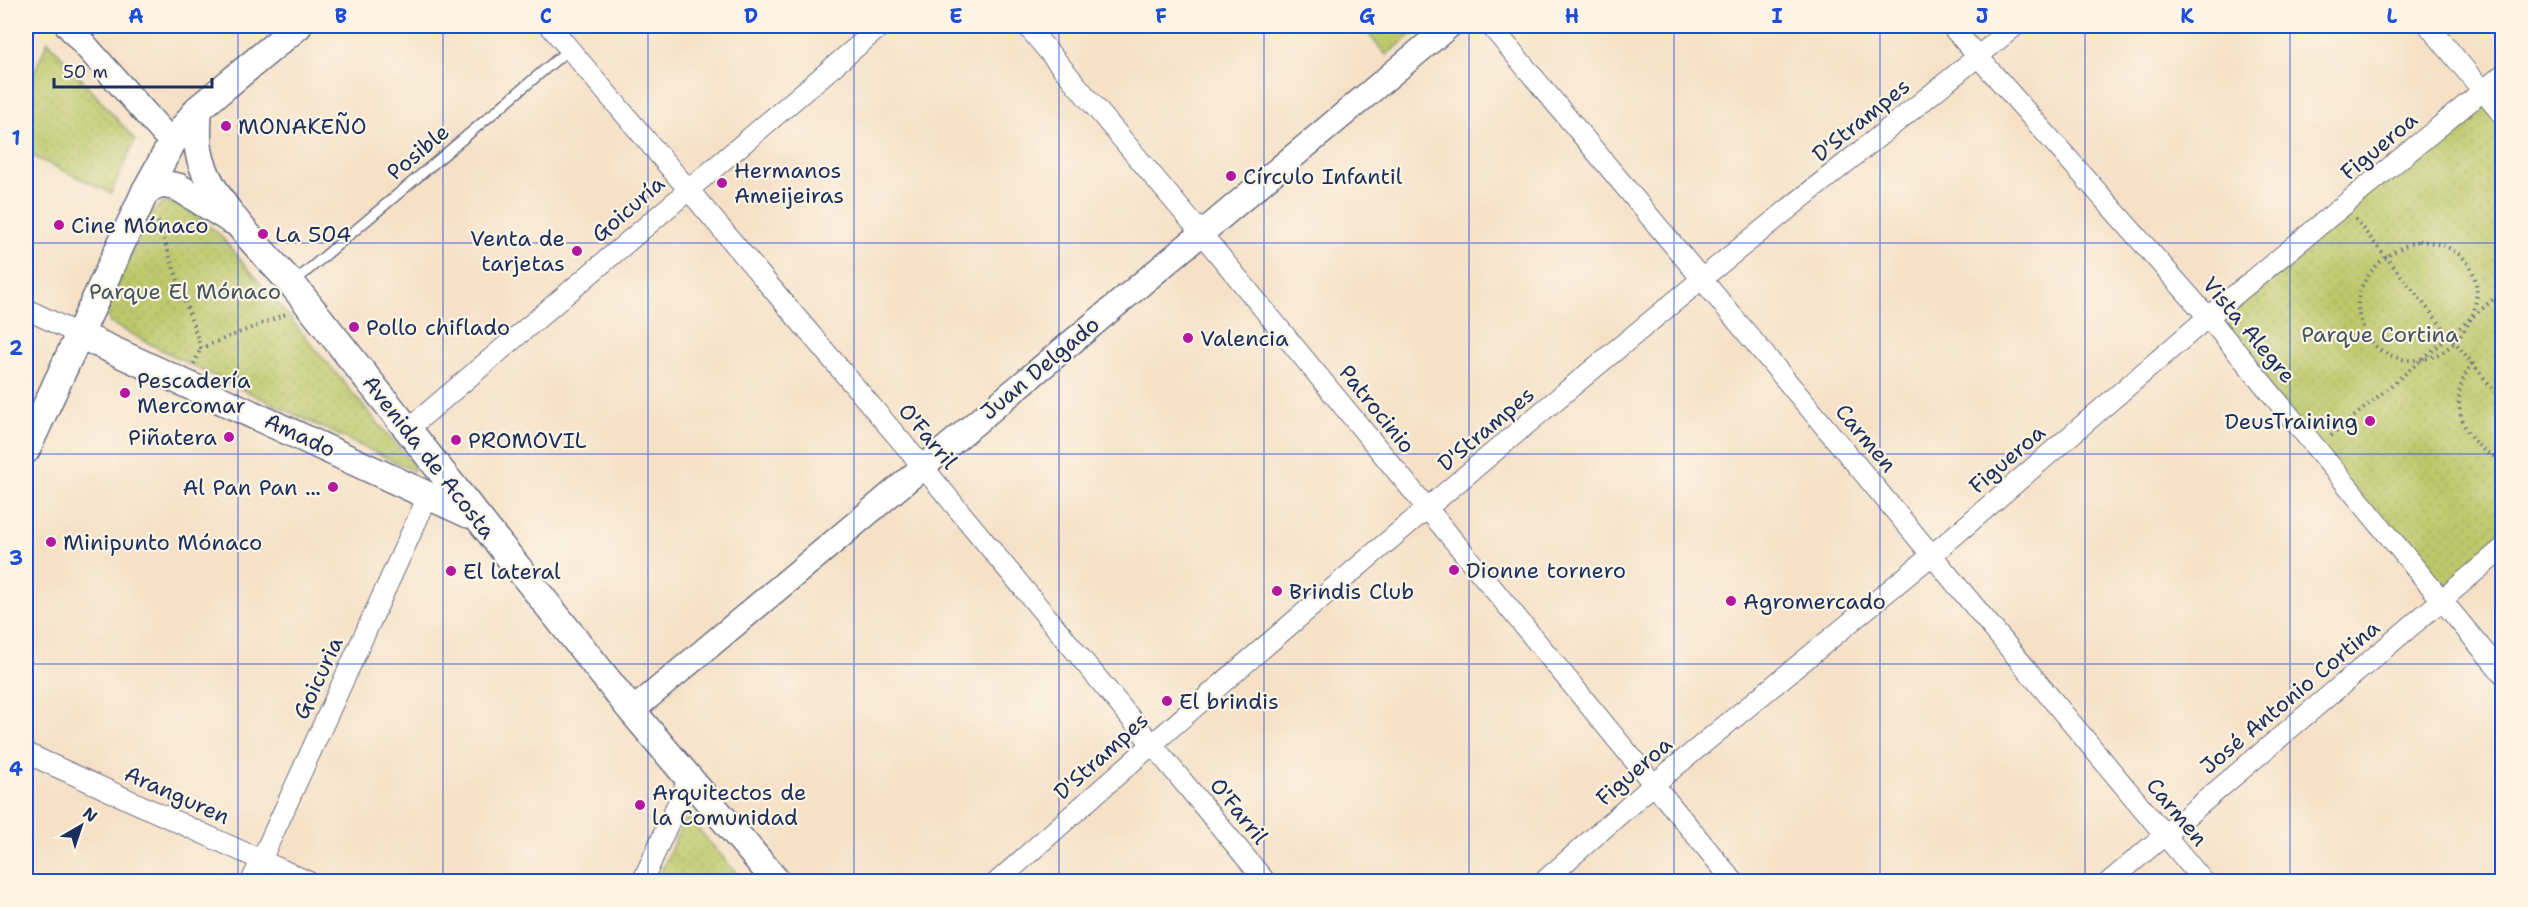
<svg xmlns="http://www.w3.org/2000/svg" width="2528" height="907" viewBox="0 0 2528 907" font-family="'Shantell Sans',sans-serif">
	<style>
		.grass { fill: url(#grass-dots); stroke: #6c7c64; stroke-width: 1.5 }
		.garden { fill: #bcc86a; stroke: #6c7c64; stroke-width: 1.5 }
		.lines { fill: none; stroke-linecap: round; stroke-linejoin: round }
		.service-casing { stroke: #686d83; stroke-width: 12 }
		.minor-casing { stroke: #686d83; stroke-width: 22 }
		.tertiary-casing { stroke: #686d83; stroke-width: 27 }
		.secondary-casing { stroke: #686d83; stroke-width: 30 }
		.path { stroke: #686d83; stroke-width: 4; stroke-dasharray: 1.5 4.5; stroke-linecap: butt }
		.service { stroke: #fff; stroke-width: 9 }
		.minor { stroke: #fff; stroke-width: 20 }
		.tertiary { stroke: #fff; stroke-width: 24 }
		.secondary { stroke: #fff; stroke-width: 27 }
		.grid { fill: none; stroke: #1d4ed8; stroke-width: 1.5; stroke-opacity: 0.55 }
		.poi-dot { fill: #b5179e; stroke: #fcf5e5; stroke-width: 2 }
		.labels { text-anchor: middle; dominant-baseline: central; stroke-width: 4.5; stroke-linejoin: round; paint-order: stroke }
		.street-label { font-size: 22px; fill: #1b2f5e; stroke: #fcf5e5 }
		.poi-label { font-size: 22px; fill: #1b2f5e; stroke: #fcf5e5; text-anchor: start }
		.park-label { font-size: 22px; fill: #435561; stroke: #fcf5e5 }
		.neatline { fill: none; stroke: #1d4ed8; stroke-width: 2 }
		.grid-label { font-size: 20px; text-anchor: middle; font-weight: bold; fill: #1d4ed8 }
	</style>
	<defs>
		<pattern id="grass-dots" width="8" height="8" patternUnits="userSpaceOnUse" patternTransform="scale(1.5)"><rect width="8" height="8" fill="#bcc86a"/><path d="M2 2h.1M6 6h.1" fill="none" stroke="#a1ac5e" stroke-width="1.8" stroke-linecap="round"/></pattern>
	</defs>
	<rect width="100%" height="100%" fill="#fcf5e5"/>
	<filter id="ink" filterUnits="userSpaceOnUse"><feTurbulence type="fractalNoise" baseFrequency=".0167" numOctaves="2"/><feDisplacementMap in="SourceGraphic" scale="12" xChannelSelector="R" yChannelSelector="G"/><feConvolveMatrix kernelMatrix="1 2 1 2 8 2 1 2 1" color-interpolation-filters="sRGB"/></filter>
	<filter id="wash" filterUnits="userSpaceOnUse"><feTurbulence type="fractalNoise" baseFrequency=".008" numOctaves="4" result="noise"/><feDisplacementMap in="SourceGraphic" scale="24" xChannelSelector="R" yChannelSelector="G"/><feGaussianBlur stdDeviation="1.35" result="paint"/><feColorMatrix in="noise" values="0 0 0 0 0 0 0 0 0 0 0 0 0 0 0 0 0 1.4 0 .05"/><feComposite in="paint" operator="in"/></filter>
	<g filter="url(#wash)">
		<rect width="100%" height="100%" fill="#f6e1c7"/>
		<g class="grass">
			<polygon points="48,41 135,140 111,193 26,153 26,90"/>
			<polygon points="2483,91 2502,114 2502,549 2442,599 2208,317"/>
			<polygon points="171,202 180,203 219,234 414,466 414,471 193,366 110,323 106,312 107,305 150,213 163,203"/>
			<polygon points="689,818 743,881 657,881 682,824"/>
		</g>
		<polygon class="garden" points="1362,26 1423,26 1386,55"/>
	</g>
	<g filter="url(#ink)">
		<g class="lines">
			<defs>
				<polyline id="service" points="294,282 569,49"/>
				<g id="minor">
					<polyline points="550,26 923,467 1266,882"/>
					<polyline points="1027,26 1201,233 1734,882"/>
					<polyline points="1491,26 2204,882"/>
					<polyline points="1951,26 2208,317 2502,673"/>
					<polyline points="2429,26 2502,114"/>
					<polyline points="26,309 80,335"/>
					<polyline points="407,430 881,26"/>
					<polyline points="26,753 309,882"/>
					<polyline points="251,882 429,494"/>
					<polyline points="642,882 689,778"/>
					<path d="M 997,882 C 1227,675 1464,475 1703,278 C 1807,193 1912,111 2015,26"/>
					<polyline points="1543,882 1653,785 1932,555 2208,317 2502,75"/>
					<polyline points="2109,882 2502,549"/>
				</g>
				<g id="tertiary">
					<polyline points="68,26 172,143"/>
					<polyline points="632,711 1449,26"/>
				</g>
				<g id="secondary">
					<path d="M 198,109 C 198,123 196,138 199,152 C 207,197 261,250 292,284 L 632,711 L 777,882"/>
					<polyline points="146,190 162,184 178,187 231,220"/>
					<polyline points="80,335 468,514"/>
					<polyline points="26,450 146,190 172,143 198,109 298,26"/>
				</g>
			</defs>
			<use href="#service" class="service-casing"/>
			<use href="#minor" class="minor-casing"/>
			<use href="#tertiary" class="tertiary-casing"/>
			<use href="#secondary" class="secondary-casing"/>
			<g class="path">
				<polyline points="2355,219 2502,400"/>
				<polyline points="158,222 201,348 286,314"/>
				<path d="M 2419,241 C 2528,248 2463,396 2384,352 C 2373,346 2366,336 2362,324 C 2345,285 2385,250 2419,241 Z"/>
				<path d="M 2472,363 C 2469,369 2465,374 2463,380 C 2450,412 2470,449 2502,460"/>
				<polyline points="194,364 201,348"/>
				<polyline points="2331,436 2502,292"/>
			</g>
			<use href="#service" class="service"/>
			<use href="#minor" class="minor"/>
			<use href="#tertiary" class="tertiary"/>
			<use href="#secondary" class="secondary"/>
		</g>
	</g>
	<path class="grid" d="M 238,26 L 238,882M 443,26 L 443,882M 648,26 L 648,882M 854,26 L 854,882M 1059,26 L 1059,882M 1264,26 L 1264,882M 1469,26 L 1469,882M 1674,26 L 1674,882M 1880,26 L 1880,882M 2085,26 L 2085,882M 2290,26 L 2290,882M 26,243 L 2502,243M 26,454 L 2502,454M 26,664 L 2502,664"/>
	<g class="poi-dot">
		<circle cx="226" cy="126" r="6"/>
		<circle cx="1231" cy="176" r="6"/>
		<circle cx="722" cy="183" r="6"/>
		<circle cx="59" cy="225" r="6"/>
		<circle cx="263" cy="234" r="6"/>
		<circle cx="577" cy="251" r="6"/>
		<circle cx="354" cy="327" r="6"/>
		<circle cx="1188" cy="338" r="6"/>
		<circle cx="125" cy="393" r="6"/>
		<circle cx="2370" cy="421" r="6"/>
		<circle cx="229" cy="437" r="6"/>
		<circle cx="456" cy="440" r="6"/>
		<circle cx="333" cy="487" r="6"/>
		<circle cx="51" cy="542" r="6"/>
		<circle cx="1454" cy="570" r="6"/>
		<circle cx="451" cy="571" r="6"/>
		<circle cx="1277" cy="591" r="6"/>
		<circle cx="1731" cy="601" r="6"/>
		<circle cx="1167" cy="701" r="6"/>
		<circle cx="640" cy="805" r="6"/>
	</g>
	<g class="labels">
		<g class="street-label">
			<text transform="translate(1861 120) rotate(-39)">D'Strampes</text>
			<text transform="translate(2379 146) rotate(-40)">Figueroa</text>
			<text transform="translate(418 152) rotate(-40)">Posible</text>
			<text transform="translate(628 209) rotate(-41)">Goicuría</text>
			<text transform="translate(2249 330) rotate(50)">Vista Alegre</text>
			<text transform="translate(1040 368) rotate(-40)">Juan Delgado</text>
			<text transform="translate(1377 409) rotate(51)">Patrocinio</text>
			<text transform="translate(1486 429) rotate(-40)">D'Strampes</text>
			<text transform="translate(300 435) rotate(25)">Amado</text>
			<text transform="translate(928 436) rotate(50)">O'Farril</text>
			<text transform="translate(1866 438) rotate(50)">Carmen</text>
			<text transform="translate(429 457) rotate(52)">Avenida de Acosta</text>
			<text transform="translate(2007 459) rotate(-41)">Figueroa</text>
			<text transform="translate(318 678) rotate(-65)">Goicuria</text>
			<text transform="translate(2290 697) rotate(-40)">José Antonio Cortina</text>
			<text transform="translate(1101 756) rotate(-42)">D'Strampes</text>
			<text transform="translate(1634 771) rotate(-41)">Figueroa</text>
			<text transform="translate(177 795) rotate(24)">Aranguren</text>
			<text transform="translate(1239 811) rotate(51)">O'Farril</text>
			<text transform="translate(2177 812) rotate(50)">Carmen</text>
		</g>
		<g class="poi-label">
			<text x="238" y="126">MONAKEÑO</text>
			<text x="734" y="170">Hermanos<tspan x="734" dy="25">Ameijeiras</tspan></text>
			<text x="1243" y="176">Círculo Infantil</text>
			<text x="71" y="225">Cine Mónaco</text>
			<text x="275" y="234">La 504</text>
			<text x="565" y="238" text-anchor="end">Venta de<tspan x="565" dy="25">tarjetas</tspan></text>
			<text x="366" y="327">Pollo chiflado</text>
			<text x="1200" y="338">Valencia</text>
			<text x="137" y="380">Pescadería<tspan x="137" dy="25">Mercomar</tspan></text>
			<text x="2358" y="421" text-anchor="end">DeusTraining</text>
			<text x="217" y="437" text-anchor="end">Piñatera</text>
			<text x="468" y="440">PROMOVIL</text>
			<text x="321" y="487" text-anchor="end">Al Pan Pan ...</text>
			<text x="63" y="542">Minipunto Mónaco</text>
			<text x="1466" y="570">Dionne tornero</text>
			<text x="463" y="571">El lateral</text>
			<text x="1289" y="591">Brindis Club</text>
			<text x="1743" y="601">Agromercado</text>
			<text x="1179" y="701">El brindis</text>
			<text x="652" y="792">Arquitectos de<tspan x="652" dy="25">la Comunidad</tspan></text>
		</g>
		<g class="park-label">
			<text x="185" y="291">Parque El Mónaco</text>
			<text x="2380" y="334">Parque Cortina</text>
		</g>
	</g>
	<rect width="2528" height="907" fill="none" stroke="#fcf5e5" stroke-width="66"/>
	<g transform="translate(81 826) rotate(39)" stroke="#fcf5e5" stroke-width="4.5" paint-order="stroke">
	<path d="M0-4.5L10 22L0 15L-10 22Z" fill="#1b2f5e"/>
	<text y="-9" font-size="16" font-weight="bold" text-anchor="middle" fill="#1b2f5e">N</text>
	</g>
	<path d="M54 78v9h158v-9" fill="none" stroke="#1b2f5e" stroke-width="3"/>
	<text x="63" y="78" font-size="18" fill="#1b2f5e" stroke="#fcf5e5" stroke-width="4.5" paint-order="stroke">50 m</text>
	<rect x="33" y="33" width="2462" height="841" class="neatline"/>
	<g class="grid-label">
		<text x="136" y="23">A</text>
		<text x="341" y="23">B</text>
		<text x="546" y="23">C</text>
		<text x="751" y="23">D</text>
		<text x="956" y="23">E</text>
		<text x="1161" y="23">F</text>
		<text x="1367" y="23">G</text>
		<text x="1572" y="23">H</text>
		<text x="1777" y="23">I</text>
		<text x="1982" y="23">J</text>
		<text x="2187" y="23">K</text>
		<text x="2392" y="23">L</text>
		<text x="16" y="145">1</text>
		<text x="16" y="355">2</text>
		<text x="16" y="565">3</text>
		<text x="16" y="776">4</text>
	</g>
</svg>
